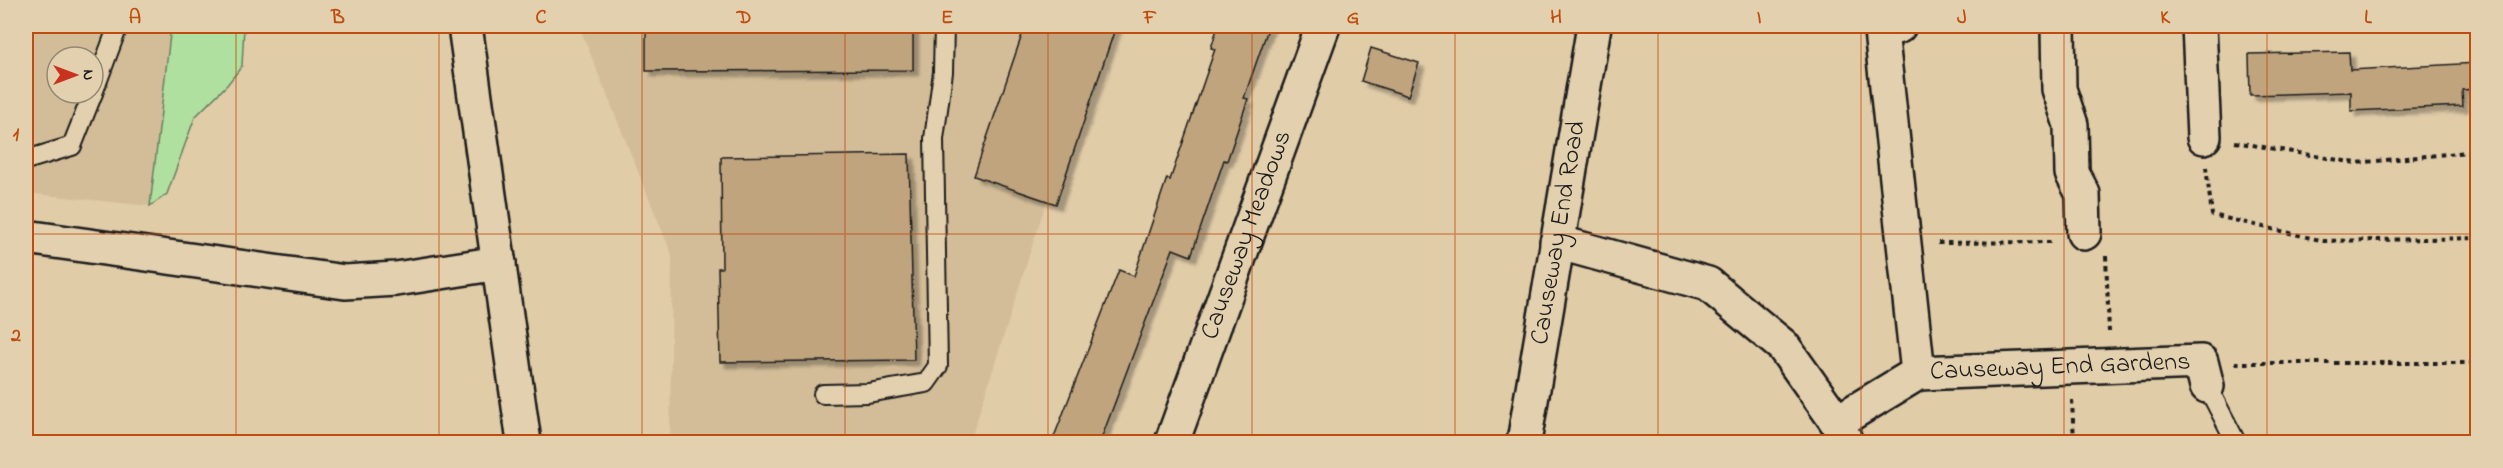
<svg xmlns="http://www.w3.org/2000/svg" width="2503" height="468" viewBox="0 0 2503 468" font-family="'Indie Flower',sans-serif">
	<style>
		.built { fill: #d3bd98; fill-rule: evenodd }
		.green { fill: #afe0a0; stroke: #667e5e; stroke-width: 1.5 }
		.building { fill: #c0a47e; stroke: #1c1c1c; stroke-width: 1.5; filter: url(#shadow) }
		.lines { fill: none; stroke-linecap: round; stroke-linejoin: round }
		.lane-casing { stroke: #1c1c1c; stroke-width: 22 }
		.street-casing { stroke: #1c1c1c; stroke-width: 38 }
		.path { stroke: #1c1c1c; stroke-width: 4; stroke-dasharray: 4.5 4.5; stroke-linecap: butt }
		.lane { stroke: #e3d0ae; stroke-width: 18 }
		.street { stroke: #e3d0ae; stroke-width: 33 }
		.grid { fill: none; stroke: #bf4d0f; stroke-width: 1.5; stroke-opacity: 0.55 }
		.labels { text-anchor: middle; dominant-baseline: central; stroke-width: 4.5; stroke-linejoin: round; paint-order: stroke }
		.street-label { font-size: 26px; fill: #1c1c1c; stroke: #e3d0ae }
		.neatline { fill: none; stroke: #bf4d0f; stroke-width: 2 }
		.grid-label { font-size: 20px; text-anchor: middle; font-weight: bold; fill: #bf4d0f }
	</style>
	<defs>
		<filter id="shadow"><feDropShadow dx="5.5" dy="5.5" stdDeviation="1.5" flood-color="#0004"/></filter>
	</defs>
	<rect width="100%" height="100%" fill="#e1cca8"/>
	<filter id="ink" filterUnits="userSpaceOnUse"><feTurbulence type="fractalNoise" baseFrequency=".0167" numOctaves="2"/><feDisplacementMap in="SourceGraphic" scale="12" xChannelSelector="R" yChannelSelector="G"/><feConvolveMatrix kernelMatrix="1 2 1 2 8 2 1 2 1" color-interpolation-filters="sRGB"/></filter>
	<g filter="url(#ink)">
		<g class="built">
			<path d="M 26,26 L 171,26 L 150,206 L 26,193 ZM 57,57 L 93,57 L 93,93 L 57,93 Z"/>
			<polygon points="579,26 1102,26 970,442 670,442 672,255"/>
		</g>
		<polygon class="green" points="171,26 244,26 242,66 227,85 195,117 167,194 150,206"/>
		<g class="building">
			<polygon points="646,26 913,26 913,70 646,71"/>
			<polygon points="1025,26 1116,26 1056,204 974,176"/>
			<polygon points="1218,26 1269,26 1244,98 1248,99 1227,161 1224,160 1191,256 1173,249 1100,442 1052,442 1119,270 1134,276 1167,178 1170,180 1215,49 1211,48"/>
			<polygon points="1371,48 1419,63 1408,96 1361,81"/>
			<polygon points="2349,52 2350,70 2478,63 2478,89 2462,90 2463,106 2351,111 2351,92 2250,95 2249,54"/>
			<polygon points="909,154 914,360 720,362 718,268 722,268 721,157"/>
		</g>
		<g class="lines">
			<defs>
				<g id="lane">
					<polyline points="93,93 118,26"/>
					<polyline points="26,160 72,146 93,93"/>
					<polyline points="2207,386 2236,442"/>
					<polyline points="823,394 868,393 926,383 938,366 934,139 943,72 944,26"/>
				</g>
				<g id="street">
					<polyline points="465,26 524,442"/>
					<polyline points="1899,26 1881,31 1918,373"/>
					<polyline points="2058,26 2059,89 2071,125 2072,173 2083,194 2084,233"/>
					<polyline points="2199,26 2204,137"/>
					<polyline points="26,237 345,282 396,279 499,263"/>
					<polyline points="1557,242 1708,284 1783,346 1837,422 1845,440"/>
					<path id="s1" d="M 1837,422 L 1918,373 L 2201,362 L 2207,386"/>
					<path id="s2" d="M 1172,442 L 1323,26"/>
					<path id="s3" d="M 1524,442 L 1594,26"/>
				</g>
			</defs>
			<use href="#lane" class="lane-casing"/>
			<use href="#street" class="street-casing"/>
			<g class="path">
				<polyline points="2235,142 2356,163 2478,151"/>
				<polyline points="2206,167 2212,215 2324,241 2478,238"/>
				<polyline points="1938,243 2053,242"/>
				<polyline points="2106,256 2109,332"/>
				<polyline points="2235,363 2478,363"/>
				<polyline points="2072,400 2074,442"/>
			</g>
			<use href="#lane" class="lane"/>
			<use href="#street" class="street"/>
		</g>
	</g>
	<path class="grid" d="M 236,26 L 236,442M 439,26 L 439,442M 642,26 L 642,442M 845,26 L 845,442M 1048,26 L 1048,442M 1252,26 L 1252,442M 1455,26 L 1455,442M 1658,26 L 1658,442M 1861,26 L 1861,442M 2064,26 L 2064,442M 2267,26 L 2267,442M 26,234 L 2478,234"/>
	<g class="labels">
		<g class="street-label">
			<text stroke="none"><textPath href="#s2" startOffset="220">Causeway Meadows</textPath></text>
			<text stroke="none"><textPath href="#s3" startOffset="212">Causeway End Road</textPath></text>
			<text stroke="none"><textPath href="#s1" startOffset="237">Causeway End Gardens</textPath></text>
		</g>
	</g>
	<rect width="2503" height="468" fill="none" stroke="#e3d0ae" stroke-width="66"/>
	<g transform="translate(75 75) rotate(90)"><circle r="28" fill="#e3d0ae" stroke="#938874" stroke-width="1.5"/>
	<path d="M0-4.5L10 22L0 15L-10 22Z" fill="#c8321e"/>
	<text y="-9" font-size="16" font-weight="bold" text-anchor="middle" fill="#1c1c1c">N</text>
	</g>
	<rect x="33" y="33" width="2437" height="402" class="neatline"/>
	<g class="grid-label">
		<text x="135" y="23">A</text>
		<text x="338" y="23">B</text>
		<text x="541" y="23">C</text>
		<text x="744" y="23">D</text>
		<text x="947" y="23">E</text>
		<text x="1150" y="23">F</text>
		<text x="1353" y="23">G</text>
		<text x="1556" y="23">H</text>
		<text x="1759" y="23">I</text>
		<text x="1962" y="23">J</text>
		<text x="2165" y="23">K</text>
		<text x="2368" y="23">L</text>
		<text x="16" y="140">1</text>
		<text x="16" y="341">2</text>
	</g>
</svg>
